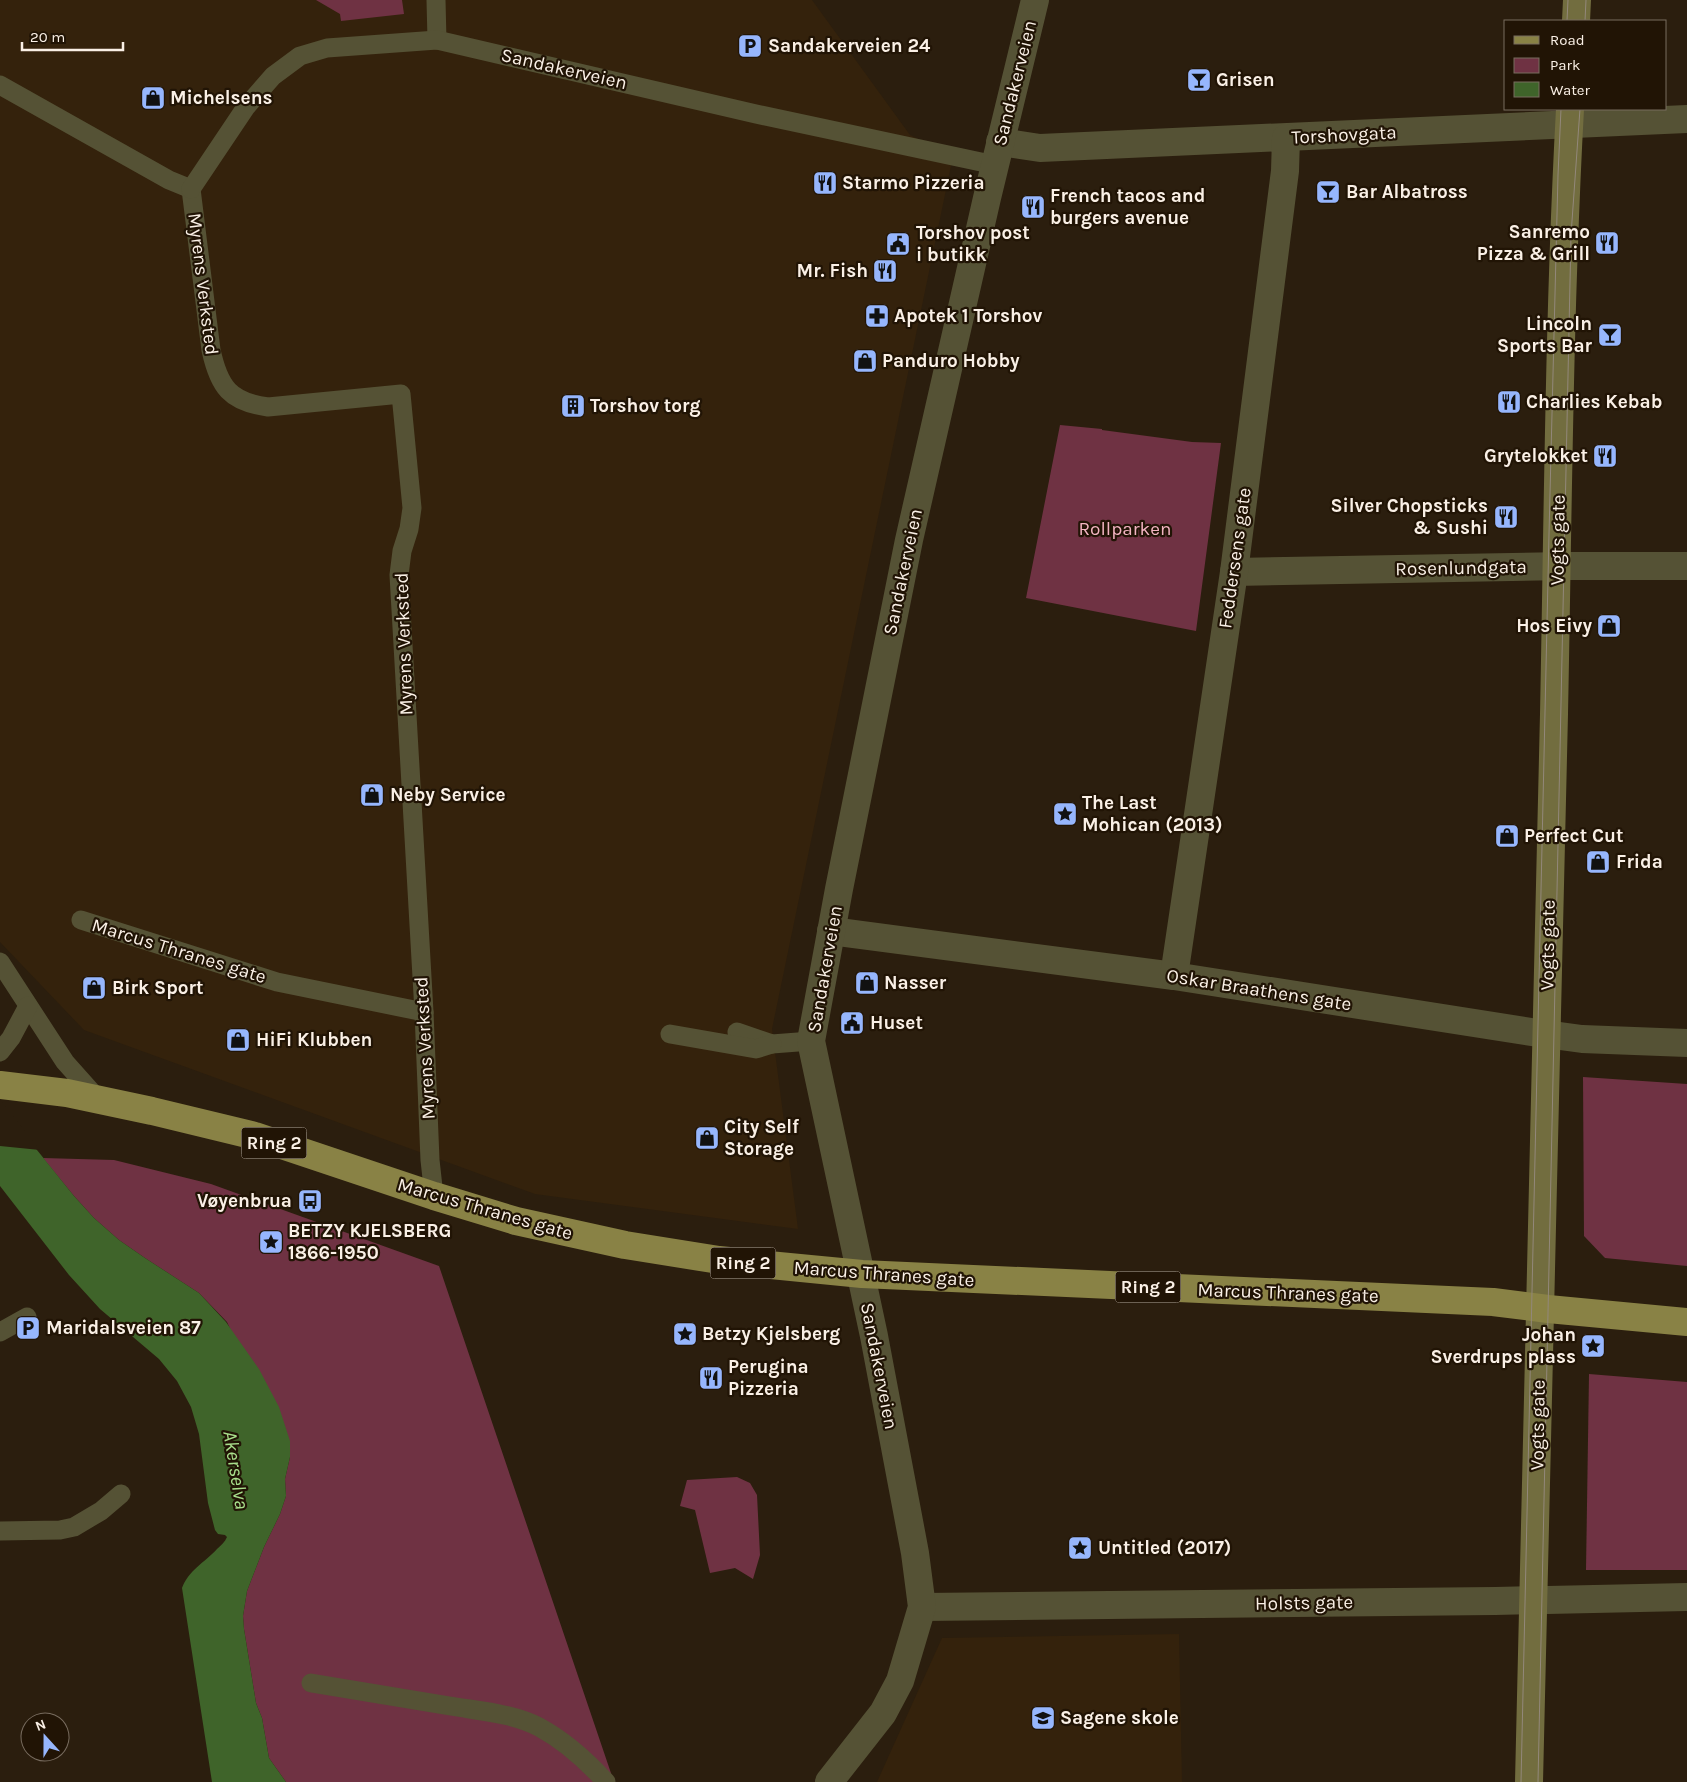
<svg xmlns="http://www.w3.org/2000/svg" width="1687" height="1782" viewBox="0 0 1687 1782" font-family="Karla,sans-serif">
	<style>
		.built { fill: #34220c }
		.green { fill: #6f3243 }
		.water { fill: #3f642a }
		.pier { fill: #2b1e0e }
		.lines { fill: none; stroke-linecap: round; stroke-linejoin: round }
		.lane { stroke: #555235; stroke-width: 19 }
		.street { stroke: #555235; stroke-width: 28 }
		.secondary { stroke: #726d3f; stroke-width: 28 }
		.primary { stroke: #898245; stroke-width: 28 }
		.tram { stroke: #93887b; stroke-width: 1 }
		.labels { text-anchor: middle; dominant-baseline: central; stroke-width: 4.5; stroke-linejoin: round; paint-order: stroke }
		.shield { fill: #211405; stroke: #b9aea2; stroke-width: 1 }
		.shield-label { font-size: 18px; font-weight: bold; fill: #faf0e6 }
		.poi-label { font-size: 19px; font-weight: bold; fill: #faf0e6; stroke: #211405; text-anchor: start }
		.street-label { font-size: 19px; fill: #faf0e6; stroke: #211405 }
		.park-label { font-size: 19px; fill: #f3b4c2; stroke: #211405 }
		.water-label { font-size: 20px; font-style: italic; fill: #a9e08c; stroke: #211405 }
	</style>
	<rect width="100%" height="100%" fill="#2b1e0e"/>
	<g class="built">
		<polygon points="0,0 812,0 910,135 953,156 772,1029 798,1229 535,1194 84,1030 0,942"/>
		<polygon points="1179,1634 1182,1782 877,1782 942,1638"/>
	</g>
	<g class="green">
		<polygon points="316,0 402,0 404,14 341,21 340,14"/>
		<polygon points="1060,425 1102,429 1102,430 1192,442 1221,443 1196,631 1026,598"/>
		<polygon points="1583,1077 1687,1084 1687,1266 1605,1258 1584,1236"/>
		<polygon points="43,1158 114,1160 211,1184 439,1266 614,1782 286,1782 269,1758 262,1718 256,1703 244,1629 243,1616 247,1591 264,1547 280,1514 286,1496 285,1479 290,1457 227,1322 199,1293 145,1258 119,1240 94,1218 74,1196"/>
		<polygon points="1589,1374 1687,1382 1687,1570 1586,1570"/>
		<polygon points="737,1477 750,1483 757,1495 760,1555 753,1579 735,1568 710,1573 695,1510 680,1506 687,1480"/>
	</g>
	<path class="water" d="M 0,1104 L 74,1196 L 94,1218 L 119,1240 L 145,1258 L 199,1293 L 226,1322 L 259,1369 L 279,1407 L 290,1441 L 290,1457 L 285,1479 L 286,1496 L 280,1514 L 264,1547 L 247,1591 L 243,1616 L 244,1629 L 256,1703 L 262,1718 L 269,1758 L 286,1782 L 212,1782 L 182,1588 C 188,1571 205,1562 217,1549 C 221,1545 225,1542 227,1537 L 225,1535 L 218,1534 L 215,1530 L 208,1503 L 199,1434 L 191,1407 L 177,1381 L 159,1359 L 100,1309 L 69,1275 L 0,1186 Z"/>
	<polygon class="pier" points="0,1101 2,1102 40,1150 0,1146"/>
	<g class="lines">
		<g class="lane">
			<polyline points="436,0 437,40"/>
			<polyline points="0,85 169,180 191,189"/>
			<path d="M 191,189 L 211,350 C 219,387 230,402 268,407 L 401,394 L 412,508 L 409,529 L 402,551 L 399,575 L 424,1012 L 430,1160 L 434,1196"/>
			<polyline points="191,189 246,107 273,76 300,56 327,48 437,40 756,114 995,165"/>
			<polyline points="81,920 277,982 424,1012"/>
			<polyline points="0,962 65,1062 98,1099"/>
			<polyline points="737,1032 772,1044 811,1041"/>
			<polyline points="670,1034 756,1049 772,1044"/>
			<polyline points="0,1052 11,1038 28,1006"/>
			<polyline points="0,1332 27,1317"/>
			<polyline points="0,1531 60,1530 74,1527 101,1511 121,1494"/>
			<path d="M 311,1683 C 357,1691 404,1698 450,1706 C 479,1711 512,1713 539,1727 C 565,1741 586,1760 606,1782"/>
		</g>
		<g class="street">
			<polyline points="1000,142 1040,148 1687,119"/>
			<polyline points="1234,572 1565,566 1687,566"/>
			<polyline points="831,931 1174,976 1538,1033 1582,1039 1687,1043"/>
			<polyline points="1174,976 1234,572 1285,171 1286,138"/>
			<polyline points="922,1607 1495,1601 1687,1597"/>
			<polyline points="829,1782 883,1713 900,1681 922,1607 915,1553 874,1336 811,1041 839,889 909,540 987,198 1035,0"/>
		</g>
		<g class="secondary">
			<polyline points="1576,21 1577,0"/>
			<path d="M 1529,1782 C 1538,1426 1546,1070 1554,714 C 1558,512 1559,310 1570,109"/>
		</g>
		<polyline class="primary" points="0,1085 67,1093 152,1111 255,1136 434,1196 516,1221 625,1245 719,1260 862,1274 1493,1302 1548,1309 1687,1322"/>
		<g class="tram">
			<polyline points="1567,21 1568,0"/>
			<polyline points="1585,21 1586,0"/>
			<polyline points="1521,1782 1549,534 1558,175 1561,109"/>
			<polyline points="1538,1782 1571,235 1580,109"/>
		</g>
	</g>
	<defs>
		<symbol id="parking-square" viewBox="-11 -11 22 22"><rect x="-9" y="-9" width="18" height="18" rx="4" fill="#96b6fd" stroke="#211405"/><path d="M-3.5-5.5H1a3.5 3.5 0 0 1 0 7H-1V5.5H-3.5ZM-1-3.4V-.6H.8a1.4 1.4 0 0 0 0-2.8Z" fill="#111"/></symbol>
		<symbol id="bar-square" viewBox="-11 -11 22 22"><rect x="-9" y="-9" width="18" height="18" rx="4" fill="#96b6fd" stroke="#211405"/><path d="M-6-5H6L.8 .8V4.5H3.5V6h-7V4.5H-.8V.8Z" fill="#111"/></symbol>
		<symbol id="shop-square" viewBox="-11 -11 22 22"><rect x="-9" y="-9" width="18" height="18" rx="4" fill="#96b6fd" stroke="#211405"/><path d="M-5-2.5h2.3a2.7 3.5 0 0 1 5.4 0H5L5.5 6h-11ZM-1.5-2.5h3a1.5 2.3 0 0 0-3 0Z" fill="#111"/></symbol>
		<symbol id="restaurant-square" viewBox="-11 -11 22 22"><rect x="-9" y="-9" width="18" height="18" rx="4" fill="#96b6fd" stroke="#211405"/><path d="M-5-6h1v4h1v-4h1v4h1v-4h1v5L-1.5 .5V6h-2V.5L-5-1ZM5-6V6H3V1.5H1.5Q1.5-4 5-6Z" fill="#111"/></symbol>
		<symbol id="civic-square" viewBox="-11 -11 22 22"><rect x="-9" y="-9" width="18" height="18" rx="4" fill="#96b6fd" stroke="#211405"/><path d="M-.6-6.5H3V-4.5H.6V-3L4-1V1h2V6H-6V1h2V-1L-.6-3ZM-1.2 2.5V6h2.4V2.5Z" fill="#111"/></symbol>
		<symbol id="pharmacy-square" viewBox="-11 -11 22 22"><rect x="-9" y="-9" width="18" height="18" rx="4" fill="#96b6fd" stroke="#211405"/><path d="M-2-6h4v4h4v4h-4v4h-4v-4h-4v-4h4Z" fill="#111"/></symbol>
		<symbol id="building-square" viewBox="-11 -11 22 22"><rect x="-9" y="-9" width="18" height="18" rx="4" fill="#96b6fd" stroke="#211405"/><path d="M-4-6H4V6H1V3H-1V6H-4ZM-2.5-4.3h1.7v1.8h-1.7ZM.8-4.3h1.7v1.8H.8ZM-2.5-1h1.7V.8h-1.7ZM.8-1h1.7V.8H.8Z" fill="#111"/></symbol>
		<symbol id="sight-square" viewBox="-11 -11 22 22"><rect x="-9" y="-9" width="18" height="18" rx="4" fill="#96b6fd" stroke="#211405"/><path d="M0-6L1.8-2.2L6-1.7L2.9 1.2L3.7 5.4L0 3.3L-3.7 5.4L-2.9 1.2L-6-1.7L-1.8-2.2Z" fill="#111"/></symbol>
		<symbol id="bus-square" viewBox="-11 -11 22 22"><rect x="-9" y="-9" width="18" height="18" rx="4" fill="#96b6fd" stroke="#211405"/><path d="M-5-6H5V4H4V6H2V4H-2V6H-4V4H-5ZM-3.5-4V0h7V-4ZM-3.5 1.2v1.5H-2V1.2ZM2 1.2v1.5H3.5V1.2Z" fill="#111"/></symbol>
		<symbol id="school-square" viewBox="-11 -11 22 22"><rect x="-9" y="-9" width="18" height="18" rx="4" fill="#96b6fd" stroke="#211405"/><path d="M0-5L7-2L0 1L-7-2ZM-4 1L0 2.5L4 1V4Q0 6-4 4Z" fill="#111"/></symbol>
	</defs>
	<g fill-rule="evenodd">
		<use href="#parking-square" x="736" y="32" width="28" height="28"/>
		<use href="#bar-square" x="1185" y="66" width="28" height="28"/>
		<use href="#shop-square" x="139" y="84" width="28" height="28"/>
		<use href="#restaurant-square" x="811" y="169" width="28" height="28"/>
		<use href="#bar-square" x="1314" y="178" width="28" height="28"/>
		<use href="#restaurant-square" x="1019" y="193" width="28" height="28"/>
		<use href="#restaurant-square" x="1593" y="229" width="28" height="28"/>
		<use href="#civic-square" x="884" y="230" width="28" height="28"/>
		<use href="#restaurant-square" x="871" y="257" width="28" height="28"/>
		<use href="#pharmacy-square" x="863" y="302" width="28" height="28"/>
		<use href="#bar-square" x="1596" y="321" width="28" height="28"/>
		<use href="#shop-square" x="851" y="347" width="28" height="28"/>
		<use href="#restaurant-square" x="1495" y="388" width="28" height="28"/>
		<use href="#building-square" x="559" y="392" width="28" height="28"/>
		<use href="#restaurant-square" x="1591" y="442" width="28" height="28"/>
		<use href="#restaurant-square" x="1492" y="503" width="28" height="28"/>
		<use href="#shop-square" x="1595" y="612" width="28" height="28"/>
		<use href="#shop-square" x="358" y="781" width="28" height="28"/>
		<use href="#sight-square" x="1051" y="800" width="28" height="28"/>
		<use href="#shop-square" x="1493" y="822" width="28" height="28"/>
		<use href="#shop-square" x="1584" y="848" width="28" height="28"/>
		<use href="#shop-square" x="853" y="969" width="28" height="28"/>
		<use href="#shop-square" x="80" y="974" width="28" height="28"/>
		<use href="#civic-square" x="838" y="1009" width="28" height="28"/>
		<use href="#shop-square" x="224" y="1026" width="28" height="28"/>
		<use href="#shop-square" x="693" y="1124" width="28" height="28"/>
		<use href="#bus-square" x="296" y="1187" width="28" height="28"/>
		<use href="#sight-square" x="257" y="1228" width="28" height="28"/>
		<use href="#parking-square" x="14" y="1314" width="28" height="28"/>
		<use href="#sight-square" x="671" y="1320" width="28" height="28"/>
		<use href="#sight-square" x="1579" y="1332" width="28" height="28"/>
		<use href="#restaurant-square" x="697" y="1364" width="28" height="28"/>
		<use href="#sight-square" x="1066" y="1534" width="28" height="28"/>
		<use href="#school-square" x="1029" y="1704" width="28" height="28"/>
	</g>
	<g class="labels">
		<g class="shield">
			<rect x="241.5" y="1127.5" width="65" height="31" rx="4"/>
			<rect x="710.5" y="1247.5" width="65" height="31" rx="4"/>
			<rect x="1115.5" y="1271.5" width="65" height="31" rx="4"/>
		</g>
		<g class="shield-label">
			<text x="274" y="1143">Ring 2</text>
			<text x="743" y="1263">Ring 2</text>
			<text x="1148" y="1287">Ring 2</text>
		</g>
		<g class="poi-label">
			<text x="768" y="46">Sandakerveien 24</text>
			<text x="1216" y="80">Grisen</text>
			<text x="170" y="98">Michelsens</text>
			<text x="842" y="183">Starmo Pizzeria</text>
			<text x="1346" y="192">Bar Albatross</text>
			<text x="1050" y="196">French tacos and<tspan x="1050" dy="22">burgers avenue</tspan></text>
			<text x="1590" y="232" text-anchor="end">Sanremo<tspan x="1590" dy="22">Pizza &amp; Grill</tspan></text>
			<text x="916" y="233">Torshov post<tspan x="916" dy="22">i butikk</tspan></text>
			<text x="868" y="271" text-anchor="end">Mr. Fish</text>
			<text x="894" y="316">Apotek 1 Torshov</text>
			<text x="1592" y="324" text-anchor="end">Lincoln<tspan x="1592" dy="22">Sports Bar</tspan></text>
			<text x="882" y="361">Panduro Hobby</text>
			<text x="1526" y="402">Charlies Kebab</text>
			<text x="590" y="406">Torshov torg</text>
			<text x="1588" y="456" text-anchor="end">Grytelokket</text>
			<text x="1488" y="506" text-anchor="end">Silver Chopsticks<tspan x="1488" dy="22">&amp; Sushi</tspan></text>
			<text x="1592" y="626" text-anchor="end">Hos Eivy</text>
			<text x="390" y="795">Neby Service</text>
			<text x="1082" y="803">The Last<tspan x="1082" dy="22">Mohican (2013)</tspan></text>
			<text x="1524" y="836">Perfect Cut</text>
			<text x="1616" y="862">Frida</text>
			<text x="884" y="983">Nasser</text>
			<text x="112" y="988">Birk Sport</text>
			<text x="870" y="1023">Huset</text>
			<text x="256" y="1040">HiFi Klubben</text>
			<text x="724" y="1127">City Self<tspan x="724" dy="22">Storage</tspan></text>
			<text x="292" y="1201" text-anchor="end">Vøyenbrua</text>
			<text x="288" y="1231">BETZY KJELSBERG<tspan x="288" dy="22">1866-1950</tspan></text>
			<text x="46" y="1328">Maridalsveien 87</text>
			<text x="702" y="1334">Betzy Kjelsberg</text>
			<text x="1576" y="1335" text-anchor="end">Johan<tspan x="1576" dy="22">Sverdrups plass</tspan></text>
			<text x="728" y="1367">Perugina<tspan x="728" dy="22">Pizzeria</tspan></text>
			<text x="1098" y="1548">Untitled (2017)</text>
			<text x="1060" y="1718">Sagene skole</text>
		</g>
		<g class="street-label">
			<text transform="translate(564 69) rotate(13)">Sandakerveien</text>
			<text transform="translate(1015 83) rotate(-76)">Sandakerveien</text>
			<text transform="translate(1344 135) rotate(-3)">Torshovgata</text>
			<text transform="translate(203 284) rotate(83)">Myrens Verksted</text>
			<text transform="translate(1558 540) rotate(-89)">Vogts gate</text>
			<text transform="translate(1235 558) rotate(-82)">Feddersens gate</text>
			<text transform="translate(1461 568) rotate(-1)">Rosenlundgata</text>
			<text transform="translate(903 572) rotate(-78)">Sandakerveien</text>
			<text transform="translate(404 644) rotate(-92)">Myrens Verksted</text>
			<text transform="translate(1548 945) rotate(-89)">Vogts gate</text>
			<text transform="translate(179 951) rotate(17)">Marcus Thranes gate</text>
			<text transform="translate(825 969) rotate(-80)">Sandakerveien</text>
			<text transform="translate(1259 990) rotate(9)">Oskar Braathens gate</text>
			<text transform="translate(425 1048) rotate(-93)">Myrens Verksted</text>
			<text transform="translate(485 1209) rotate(16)">Marcus Thranes gate</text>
			<text transform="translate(884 1274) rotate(4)">Marcus Thranes gate</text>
			<text transform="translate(1288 1293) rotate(2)">Marcus Thranes gate</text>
			<text transform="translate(879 1366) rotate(79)">Sandakerveien</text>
			<text transform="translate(1538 1425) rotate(-89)">Vogts gate</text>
			<text transform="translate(1304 1603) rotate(-1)">Holsts gate</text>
		</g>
		<g class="park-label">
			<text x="1125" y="529">Rollparken</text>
		</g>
		<g class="water-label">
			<text transform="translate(236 1470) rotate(81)">Akerselva</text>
		</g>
	</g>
	<rect x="1504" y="20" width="162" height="90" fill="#211405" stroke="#786c5f"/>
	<rect x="1514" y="36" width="25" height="8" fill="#898245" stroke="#786c5f"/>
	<text x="1550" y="45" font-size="15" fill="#faf0e6">Road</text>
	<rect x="1514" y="58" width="25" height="15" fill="#6f3243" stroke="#786c5f"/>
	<text x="1550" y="70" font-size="15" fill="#faf0e6">Park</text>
	<rect x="1514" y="82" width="25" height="15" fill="#3f642a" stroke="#786c5f"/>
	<text x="1550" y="95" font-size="15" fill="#faf0e6">Water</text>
	<g transform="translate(45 1737) rotate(339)"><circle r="24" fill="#211405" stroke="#786c5f"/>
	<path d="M0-4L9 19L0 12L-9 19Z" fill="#96b6fd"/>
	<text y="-8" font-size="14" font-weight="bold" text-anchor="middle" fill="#faf0e6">N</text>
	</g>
	<path d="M22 42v8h101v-8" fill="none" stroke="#faf0e6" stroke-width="2.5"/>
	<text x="30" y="42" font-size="15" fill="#faf0e6" stroke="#211405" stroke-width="4" paint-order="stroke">20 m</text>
</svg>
